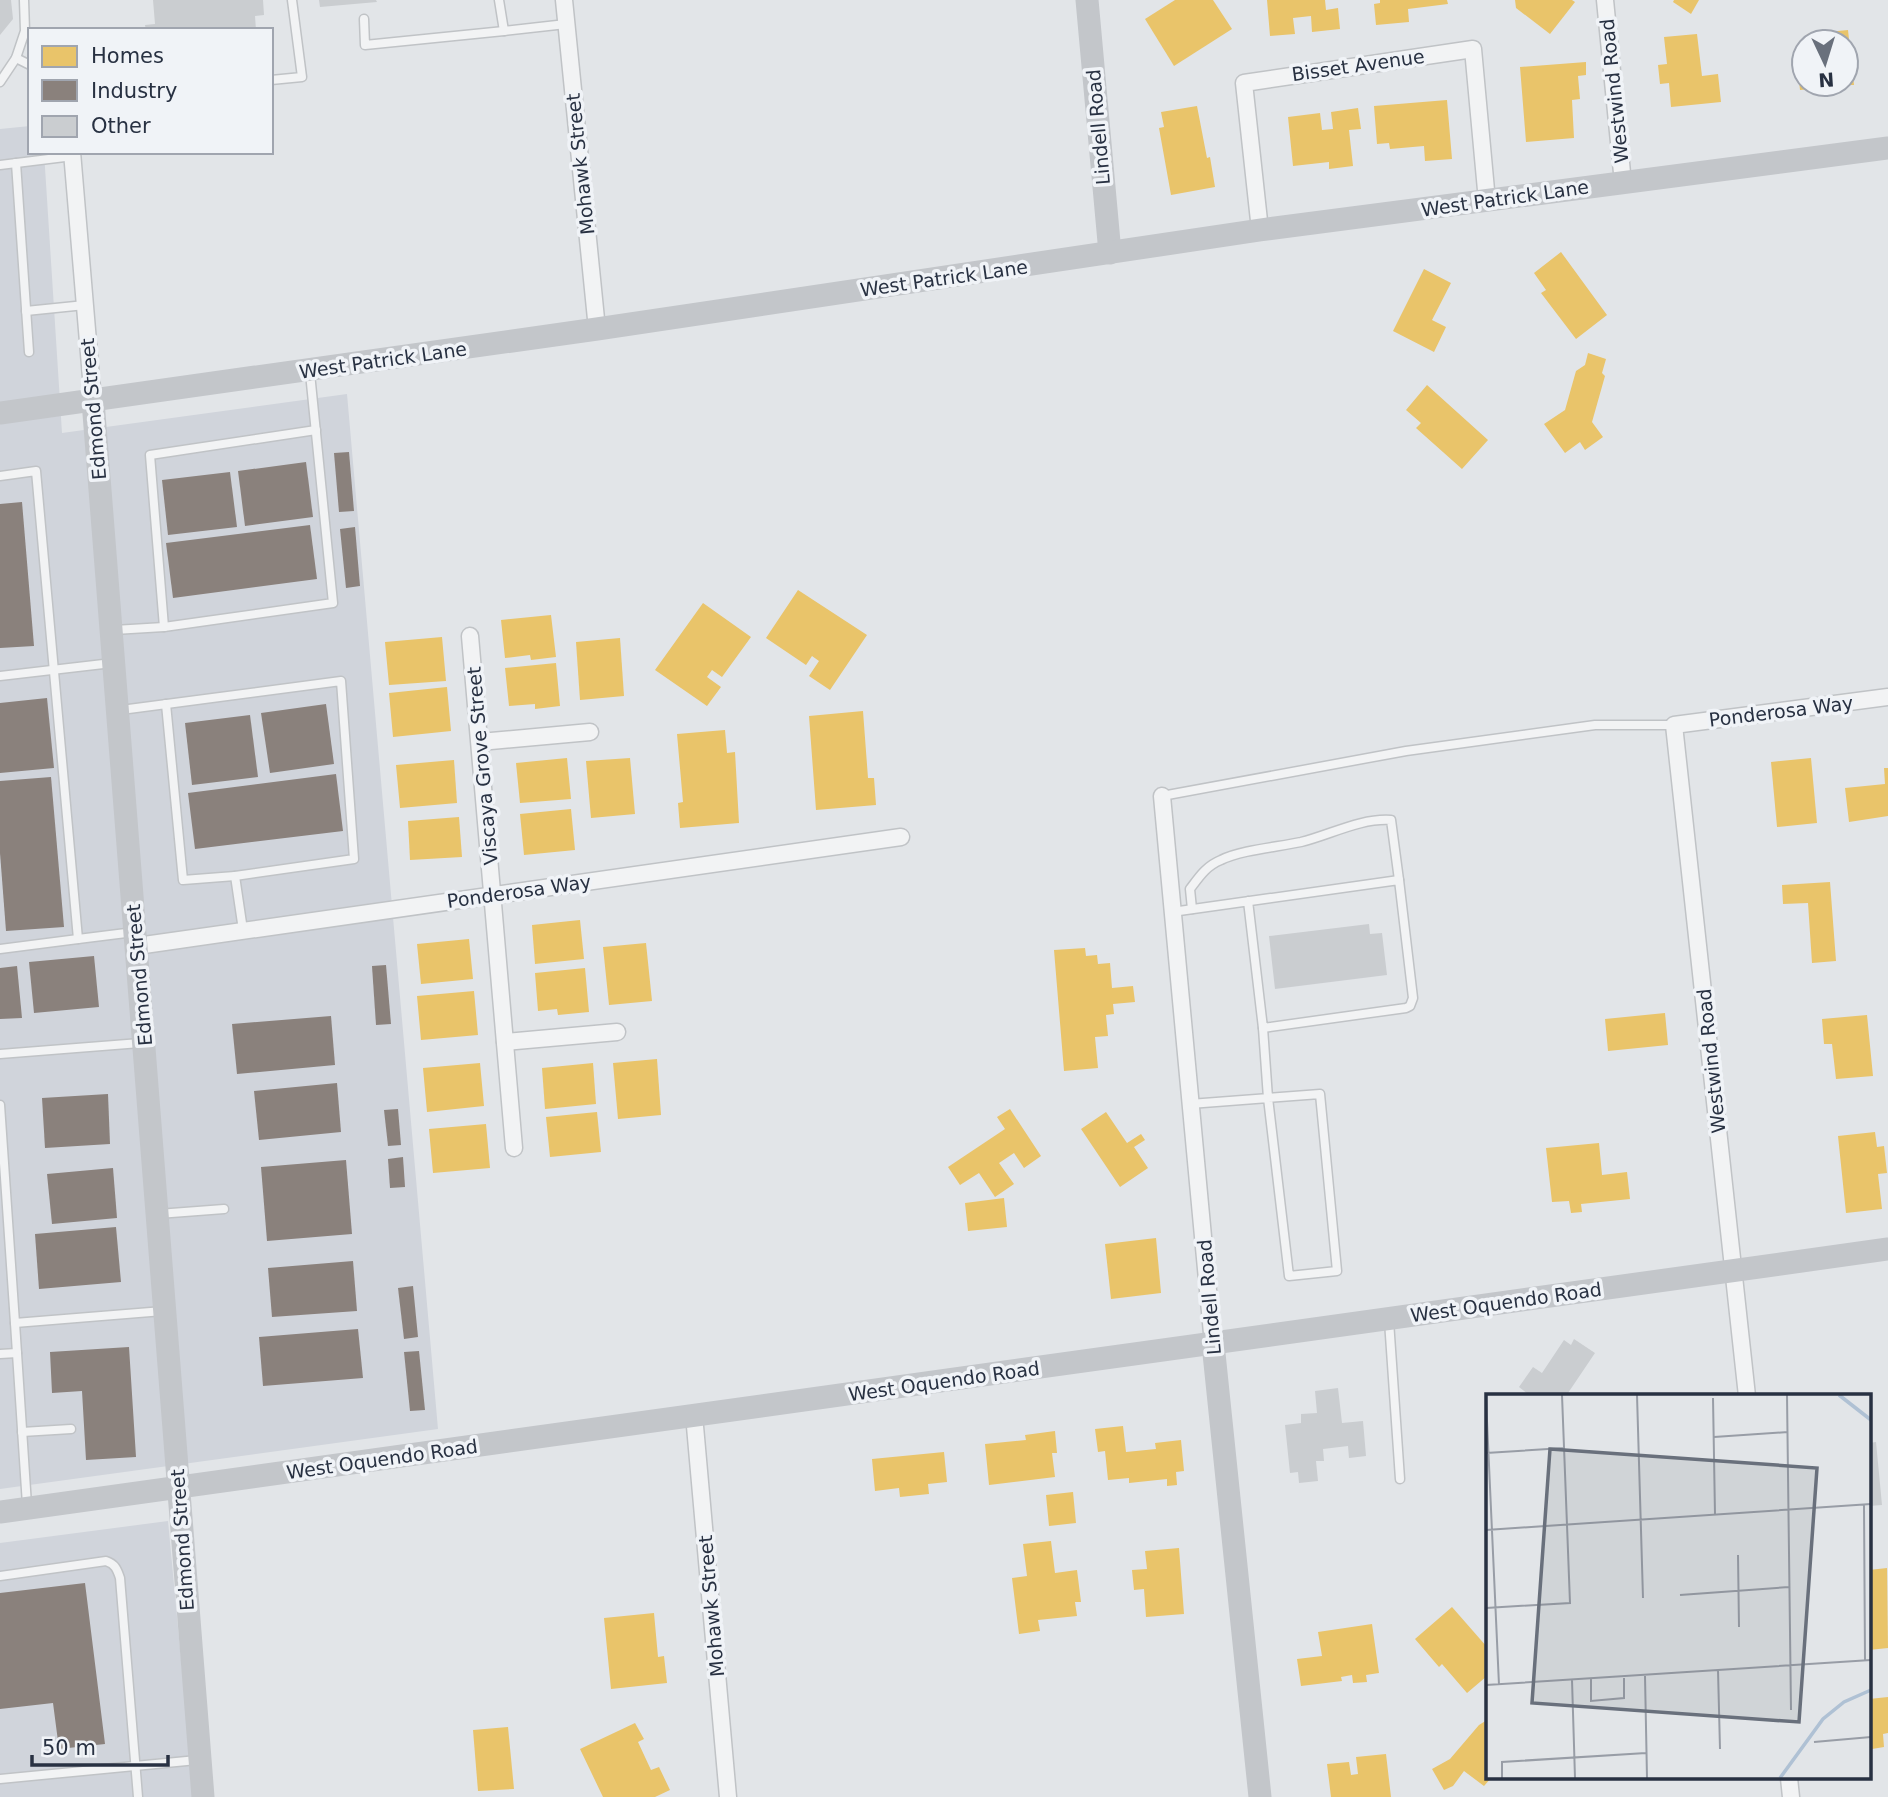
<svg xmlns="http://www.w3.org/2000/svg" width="1888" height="1797" viewBox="0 0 1888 1797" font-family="'DejaVu Sans',sans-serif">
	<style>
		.built { fill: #d0d4db }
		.homes { fill: #e9c46a }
		.industry { fill: #8a817c }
		.building { fill: #cacdd0 }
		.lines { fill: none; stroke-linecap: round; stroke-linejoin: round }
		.lane-casing { stroke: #c0c3c6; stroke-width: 11 }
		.street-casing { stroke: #c0c3c6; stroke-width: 19 }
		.lane { stroke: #f2f3f4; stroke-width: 8 }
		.street { stroke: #f2f3f4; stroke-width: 16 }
		.secondary { stroke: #c3c6ca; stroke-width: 23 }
		.labels { text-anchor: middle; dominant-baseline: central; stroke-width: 7; stroke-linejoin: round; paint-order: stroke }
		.street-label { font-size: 19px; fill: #283142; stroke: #f0f3f7 }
		.inset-river { fill: none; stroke: #afc1d4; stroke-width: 3.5 }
		.inset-road { fill: none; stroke: #989da6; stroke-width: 2 }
		.view { fill: #69707c; fill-opacity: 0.15; stroke: #69707c; stroke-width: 3.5 }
		.inset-edge { fill: none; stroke: #283142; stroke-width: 3.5 }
	</style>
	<rect width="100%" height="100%" fill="#e2e5e8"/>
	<g class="built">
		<polygon points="30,126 30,152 44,152 62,433 347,394 438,1429 0,1489 0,129"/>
		<polygon points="168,1521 194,1797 0,1797 0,1543"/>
	</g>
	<g class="homes">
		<polygon points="1175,0 1213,0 1232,29 1174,66 1145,19"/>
		<polygon points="1267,0 1325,0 1326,10 1338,8 1340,29 1312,32 1311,16 1293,18 1295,34 1270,36"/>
		<polygon points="1380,0 1447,0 1448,4 1408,9 1409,22 1376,25 1374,4 1380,3"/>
		<polygon points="1515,0 1572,0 1575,2 1550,34 1516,8"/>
		<polygon points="1674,0 1699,0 1691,14 1673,2"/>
		<polygon points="1848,30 1854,85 1846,85 1846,42 1808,42 1807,34"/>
		<polygon points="1697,34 1702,76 1718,74 1721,102 1671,107 1669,83 1660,84 1658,65 1667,64 1664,37"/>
		<polygon points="1586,62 1586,75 1578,76 1580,99 1572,100 1574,138 1526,142 1520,67"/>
		<polygon points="1797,62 1804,62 1804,84 1842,84 1842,86 1800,90"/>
		<polygon points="1447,100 1452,159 1425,161 1424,146 1390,149 1389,143 1377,144 1374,106"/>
		<polygon points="1197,106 1207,158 1210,157 1215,187 1171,195 1159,128 1164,127 1161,112"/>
		<polygon points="1358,108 1361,129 1349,130 1353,166 1329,169 1329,162 1293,166 1288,117 1320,113 1322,130 1333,129 1331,112"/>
		<polygon points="1561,252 1607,315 1576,339 1541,293 1546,290 1534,273"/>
		<polygon points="1424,269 1451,283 1432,320 1446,327 1434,352 1393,331"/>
		<polygon points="1588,353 1606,359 1602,373 1605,376 1592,422 1603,437 1585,450 1580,442 1565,453 1544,424 1565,410 1576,371 1585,365"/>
		<polygon points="1427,385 1488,440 1462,469 1416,428 1421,423 1406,410"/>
		<polygon points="798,590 867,635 830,690 809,676 819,661 812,656 806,665 766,638"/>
		<polygon points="703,603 751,637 722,677 712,670 707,677 721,687 707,706 655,670"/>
		<polygon points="551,615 556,657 531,660 530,655 505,658 501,620"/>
		<polygon points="442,637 446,681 389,685 385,642"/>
		<polygon points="620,638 624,696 580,700 576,642"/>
		<polygon points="556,663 560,706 535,709 535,704 509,706 505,668"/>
		<polygon points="447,687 451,731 393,737 389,693"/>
		<polygon points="863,711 868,778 874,778 876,805 816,810 809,716"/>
		<polygon points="725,730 727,753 735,752 739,823 680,828 678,803 683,802 677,734"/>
		<polygon points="567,758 571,799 520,803 516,763"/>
		<polygon points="630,758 635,814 591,818 586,761"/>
		<polygon points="1811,758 1817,823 1777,827 1771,762"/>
		<polygon points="454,760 457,803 400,808 396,765"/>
		<polygon points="1884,768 1888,768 1888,816 1849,822 1845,788 1885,784"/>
		<polygon points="571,809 575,850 524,855 520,814"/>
		<polygon points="459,817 462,857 410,860 408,821"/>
		<polygon points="1830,882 1836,961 1812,963 1808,903 1783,904 1782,885"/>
		<polygon points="580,920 584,959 535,964 532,925"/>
		<polygon points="469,939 473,979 421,984 417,944"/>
		<polygon points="646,943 652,1001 609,1005 603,947"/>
		<polygon points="1085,948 1086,956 1097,955 1098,964 1110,963 1112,988 1133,986 1135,1002 1113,1004 1114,1014 1106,1015 1108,1036 1095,1037 1098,1068 1064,1071 1054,950"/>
		<polygon points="585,968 589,1012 558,1015 557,1009 538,1011 535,973"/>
		<polygon points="474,991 478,1035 421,1040 417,996"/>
		<polygon points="1665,1013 1668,1045 1608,1051 1605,1019"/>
		<polygon points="1867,1015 1873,1076 1836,1079 1832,1044 1824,1044 1822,1019"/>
		<polygon points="657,1059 661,1115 618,1119 613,1063"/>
		<polygon points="480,1063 484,1106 427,1112 423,1068"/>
		<polygon points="593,1063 596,1104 545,1109 542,1068"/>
		<polygon points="1010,1109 1041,1156 1024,1168 1014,1153 999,1163 1014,1184 995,1197 979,1173 960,1185 948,1167 1005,1129 997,1117"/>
		<polygon points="597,1112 601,1152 550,1157 546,1117"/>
		<polygon points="1106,1112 1127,1143 1141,1134 1145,1140 1134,1147 1148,1168 1120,1187 1081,1129"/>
		<polygon points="486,1124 490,1168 433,1173 429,1129"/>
		<polygon points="1875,1132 1877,1147 1884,1146 1887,1173 1878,1174 1882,1209 1846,1213 1838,1136"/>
		<polygon points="1599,1143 1602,1175 1627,1172 1630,1199 1581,1204 1582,1212 1571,1213 1569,1201 1552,1202 1546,1148"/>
		<polygon points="1004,1198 1007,1227 968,1231 965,1203"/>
		<polygon points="1156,1238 1161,1293 1111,1299 1105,1244"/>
		<polygon points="1123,1426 1126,1452 1156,1449 1155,1443 1181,1440 1184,1471 1176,1472 1177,1485 1167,1486 1167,1479 1129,1483 1129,1478 1108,1480 1105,1451 1098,1452 1095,1429"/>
		<polygon points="1055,1431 1057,1453 1052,1453 1055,1477 989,1485 985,1444 1026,1440 1025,1435"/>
		<polygon points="944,1452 947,1482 928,1484 929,1494 900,1497 899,1488 875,1491 872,1459"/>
		<polygon points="1073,1492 1076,1523 1049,1526 1046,1495"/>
		<polygon points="1051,1541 1055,1573 1077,1570 1081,1602 1075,1602 1077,1616 1038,1620 1040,1631 1019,1634 1012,1578 1027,1576 1023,1544"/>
		<polygon points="1179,1548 1184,1614 1146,1617 1144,1589 1134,1590 1132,1570 1147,1569 1145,1551"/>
		<polygon points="1887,1568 1888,1648 1869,1650 1869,1570"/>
		<polygon points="1452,1607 1487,1647 1487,1676 1467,1693 1442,1664 1439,1667 1415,1639"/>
		<polygon points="654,1613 658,1657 664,1656 667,1683 611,1689 604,1618"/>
		<polygon points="1372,1624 1379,1673 1366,1675 1367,1682 1353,1683 1352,1675 1341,1677 1342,1681 1301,1686 1297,1659 1322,1656 1318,1632"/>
		<polygon points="1888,1697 1888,1733 1883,1734 1884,1747 1872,1749 1869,1737 1869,1699"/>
		<polygon points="1487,1720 1487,1778 1491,1778 1484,1786 1464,1771 1453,1786 1444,1790 1432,1769 1450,1759 1479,1725"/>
		<polygon points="635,1723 644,1739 638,1742 651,1770 659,1767 670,1790 655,1797 603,1797 580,1749"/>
		<polygon points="508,1727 514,1789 478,1791 473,1730"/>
		<polygon points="1386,1754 1391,1797 1331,1797 1327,1764 1349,1762 1351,1775 1358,1774 1356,1757"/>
	</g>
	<g class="industry">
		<polygon points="349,452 354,511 339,512 334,453"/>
		<polygon points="306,462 313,517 245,526 238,471"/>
		<polygon points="230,472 237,527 168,535 162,480"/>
		<polygon points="22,502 34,646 0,648 0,504"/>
		<polygon points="310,525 317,579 173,598 166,543"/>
		<polygon points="355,527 360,586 346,588 340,529"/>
		<polygon points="47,698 54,768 0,773 0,703"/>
		<polygon points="326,704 334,764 270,773 261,713"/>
		<polygon points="250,715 258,777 192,785 185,723"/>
		<polygon points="336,774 343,831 195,849 188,793"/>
		<polygon points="51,777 64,927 6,931 0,853 0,781"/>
		<polygon points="94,956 99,1007 34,1013 29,962"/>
		<polygon points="386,965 391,1024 376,1025 372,966"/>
		<polygon points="17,966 22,1018 0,1019 0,968"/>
		<polygon points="331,1016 335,1065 237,1074 232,1024"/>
		<polygon points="337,1083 341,1132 259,1140 254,1091"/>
		<polygon points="108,1094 110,1144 45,1148 42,1098"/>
		<polygon points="398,1109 401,1145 388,1146 384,1110"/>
		<polygon points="403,1157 405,1187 390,1188 388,1159"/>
		<polygon points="346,1160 352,1234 267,1241 261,1167"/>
		<polygon points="113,1168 117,1218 52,1224 47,1174"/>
		<polygon points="116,1227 121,1282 39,1289 35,1234"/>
		<polygon points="353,1261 357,1311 272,1317 268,1268"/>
		<polygon points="413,1286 418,1337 404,1339 398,1288"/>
		<polygon points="358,1329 363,1378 263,1386 259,1337"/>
		<polygon points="129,1347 136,1457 86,1460 82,1391 52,1393 50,1352"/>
		<polygon points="419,1351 425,1410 410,1411 404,1352"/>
		<polygon points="85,1583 105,1744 59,1749 53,1703 0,1709 0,1593"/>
	</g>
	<g class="building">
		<polygon points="0,0 11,0 13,19 0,35"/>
		<polygon points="153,0 263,0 264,15 255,16 256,30 146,30 145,25 155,24"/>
		<polygon points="319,0 376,0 377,2 320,7"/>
		<polygon points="1369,924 1370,934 1382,933 1387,975 1275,989 1269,936"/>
		<polygon points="1574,1339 1595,1353 1566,1396 1527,1396 1528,1394 1519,1387 1533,1367 1542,1373 1564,1340 1571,1345"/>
		<polygon points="1338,1388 1342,1423 1363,1421 1366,1456 1349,1458 1348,1446 1323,1449 1324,1461 1316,1461 1318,1481 1299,1483 1298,1472 1290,1473 1285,1425 1301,1423 1301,1414 1317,1413 1315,1391"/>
		<polygon points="1876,1442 1882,1505 1869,1506 1869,1443"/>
	</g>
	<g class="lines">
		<defs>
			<g id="lane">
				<polyline points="24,0 25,31 16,58 30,65"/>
				<polyline points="499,0 504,31 566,24"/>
				<polyline points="364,19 365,45 504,31"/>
				<polyline points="271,80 302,77 292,0"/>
				<polyline points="0,82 16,58"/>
				<polyline points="16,163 29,352"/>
				<polyline points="0,165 73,156"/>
				<polyline points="26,311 85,305"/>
				<polyline points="0,476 36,471 78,939 0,949"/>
				<polyline points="164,627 150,455 316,430"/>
				<polyline points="114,630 164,627 333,603 310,373"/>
				<polyline points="0,676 112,663"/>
				<polyline points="166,704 183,880 235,876"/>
				<polyline points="121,710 341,681 354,859 235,876 243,930"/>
				<polyline points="1162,796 1406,751 1595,725 1674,725"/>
				<path d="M 1192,909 L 1190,889 C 1199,877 1206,866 1221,860 C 1241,850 1278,847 1301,842 C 1330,835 1360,818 1391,820 L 1399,880"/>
				<polyline points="1172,912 1399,880 1413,998 1410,1006 1406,1008 1263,1028 1248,901"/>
				<polyline points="78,939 134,932"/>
				<polyline points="0,1054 140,1043"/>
				<polyline points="1190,1104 1320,1094 1337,1271 1289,1276 1268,1098 1263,1028"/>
				<polyline points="0,1105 15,1323 163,1311"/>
				<polyline points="158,1214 224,1209"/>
				<polyline points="1389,1321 1400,1479"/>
				<polyline points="15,1323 27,1505"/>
				<polyline points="0,1354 17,1353"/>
				<polyline points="22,1432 71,1429"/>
				<path d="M 0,1576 L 106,1561 C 115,1564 117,1569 120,1578 L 138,1797"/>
				<polyline points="0,1779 197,1760"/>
			</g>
			<g id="street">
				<polyline points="564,0 597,329"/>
				<polyline points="1605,0 1623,183"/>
				<polyline points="72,152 93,401"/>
				<polyline points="1260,230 1244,83 1473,49 1487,201"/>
				<polyline points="470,636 514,1148"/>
				<polyline points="480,742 590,732"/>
				<polyline points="1162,796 1213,1344"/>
				<polyline points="137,946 901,837"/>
				<polyline points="505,1042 617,1032"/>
				<polyline points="1747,1396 1674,725 1888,697"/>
				<polyline points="694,1415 728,1797"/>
				<polyline points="1789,1778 1791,1797"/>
			</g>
		</defs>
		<use href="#lane" class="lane-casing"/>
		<use href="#street" class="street-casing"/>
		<use href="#lane" class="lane"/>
		<use href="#street" class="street"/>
		<g class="secondary">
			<polyline points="1087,0 1110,253"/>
			<polyline points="93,401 203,1797"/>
			<polyline points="0,413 597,329 1260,230 1888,148"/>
			<polyline points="1213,1344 1260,1797"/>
			<polyline points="0,1512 1888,1249"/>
		</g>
	</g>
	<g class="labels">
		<g class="street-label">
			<text transform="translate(1358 65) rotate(-8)">Bisset Avenue</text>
			<text transform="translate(1614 91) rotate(-96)">Westwind Road</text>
			<text transform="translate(1098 127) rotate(-95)">Lindell Road</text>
			<text transform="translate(580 164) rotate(-96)">Mohawk Street</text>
			<text transform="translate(1505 198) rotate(-8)">West Patrick Lane</text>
			<text transform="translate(944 278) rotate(-8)">West Patrick Lane</text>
			<text transform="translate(383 360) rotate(-8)">West Patrick Lane</text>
			<text transform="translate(93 409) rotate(-95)">Edmond Street</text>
			<text transform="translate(1781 711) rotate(-7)">Ponderosa Way</text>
			<text transform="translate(482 766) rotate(-95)">Viscaya Grove Street</text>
			<text transform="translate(519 891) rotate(-8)">Ponderosa Way</text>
			<text transform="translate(139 975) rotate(-95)">Edmond Street</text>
			<text transform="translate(1711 1061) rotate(-96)">Westwind Road</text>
			<text transform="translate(1209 1297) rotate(-95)">Lindell Road</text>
			<text transform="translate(1506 1302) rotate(-8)">West Oquendo Road</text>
			<text transform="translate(944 1381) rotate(-8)">West Oquendo Road</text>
			<text transform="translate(382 1459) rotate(-8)">West Oquendo Road</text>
			<text transform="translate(182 1540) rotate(-94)">Edmond Street</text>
			<text transform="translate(711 1606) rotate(-95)">Mohawk Street</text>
		</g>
	</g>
	<g transform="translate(1486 1394)">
		<rect width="385" height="385" fill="#e2e5e8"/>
		<path class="inset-river" d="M 353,1 L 385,26M 294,384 L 337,325 L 358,308 L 385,296"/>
		<path class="inset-road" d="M 151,1 L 157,204M 301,1 L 305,316M 227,4 L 229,121M 0,5 L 13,291M 228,43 L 302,38M 0,59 L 78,54M 378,111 L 379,266M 0,136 L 385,110M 252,161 L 253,233M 194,201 L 303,193M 0,214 L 84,209 L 76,1M 232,276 L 234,355M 159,282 L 161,384M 105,285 L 105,307 L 138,304 L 138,284M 86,286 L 89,384M 0,291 L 385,266M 328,348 L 385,343M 16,384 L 16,368 L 160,359"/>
		<path class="view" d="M 64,55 L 331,74 L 313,328 L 46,309 Z"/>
		<rect width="385" height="385" class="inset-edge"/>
	</g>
	<rect x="28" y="28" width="245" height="126" fill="#f0f3f7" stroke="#a0a5af" stroke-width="2"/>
	<rect x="42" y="46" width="35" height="21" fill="#e9c46a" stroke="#a0a5af" stroke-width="2"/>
	<text x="91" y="63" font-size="21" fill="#283142">Homes</text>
	<rect x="42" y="80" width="35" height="21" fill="#8a817c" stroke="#a0a5af" stroke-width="2"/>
	<text x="91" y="98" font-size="21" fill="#283142">Industry</text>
	<rect x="42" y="116" width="35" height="21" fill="#cacdd0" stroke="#a0a5af" stroke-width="2"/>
	<text x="91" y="133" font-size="21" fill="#283142">Other</text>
	<g transform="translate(1825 63) rotate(176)"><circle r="33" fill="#f0f3f7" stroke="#a0a5af" stroke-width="2"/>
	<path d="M0-5L12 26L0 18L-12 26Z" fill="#69707c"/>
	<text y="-10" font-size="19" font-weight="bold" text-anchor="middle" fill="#283142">N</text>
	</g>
	<path d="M32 1755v10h136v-10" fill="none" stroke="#283142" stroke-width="3.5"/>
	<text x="42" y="1755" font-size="21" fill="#283142" stroke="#f0f3f7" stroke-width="5" paint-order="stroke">50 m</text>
</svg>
